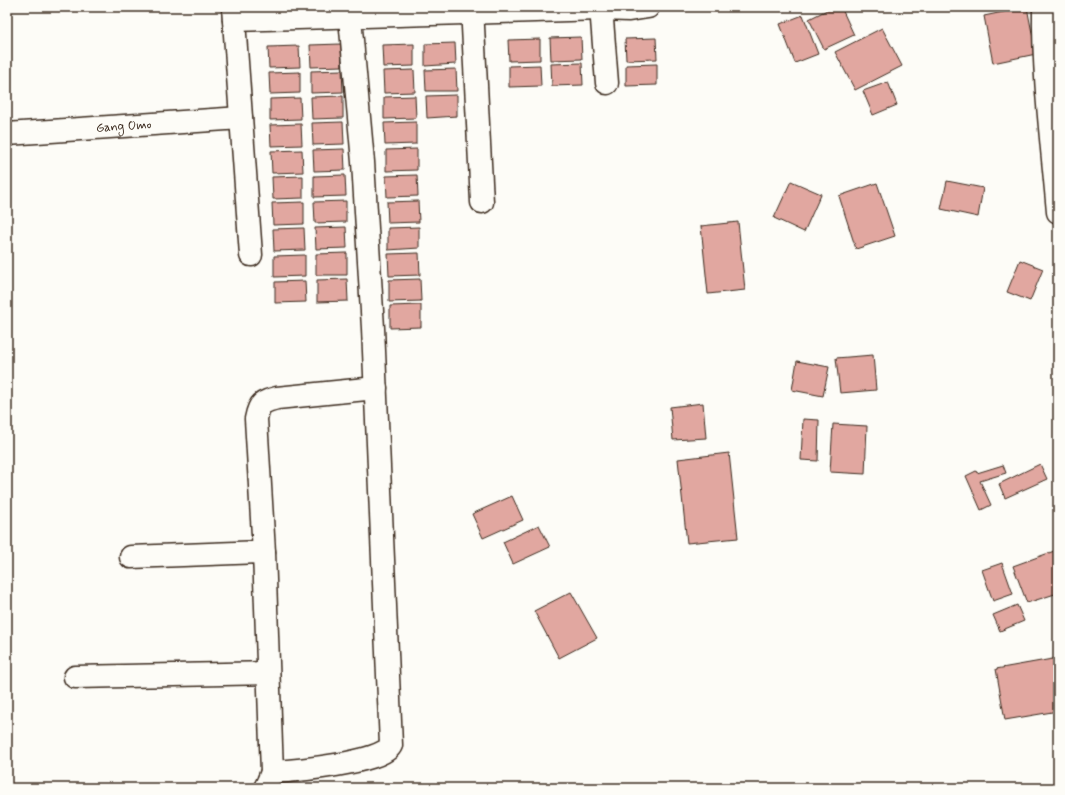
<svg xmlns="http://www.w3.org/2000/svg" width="1065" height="795" viewBox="0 0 1065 795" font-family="Mynerve,sans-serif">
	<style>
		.building { fill: #e1a7a0; stroke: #3b2a1e }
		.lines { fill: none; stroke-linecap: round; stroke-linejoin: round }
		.street-casing { stroke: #3b2a1e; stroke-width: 25 }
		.street { stroke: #fdfcf7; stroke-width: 22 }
		.labels { text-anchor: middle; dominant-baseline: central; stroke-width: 4; stroke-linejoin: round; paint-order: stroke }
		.street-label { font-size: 13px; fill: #3b2a1e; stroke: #fdfcf7 }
	</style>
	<rect width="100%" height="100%" fill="#fdfcf7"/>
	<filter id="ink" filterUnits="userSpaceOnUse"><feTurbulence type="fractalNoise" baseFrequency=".025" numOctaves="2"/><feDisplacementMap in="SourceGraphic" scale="8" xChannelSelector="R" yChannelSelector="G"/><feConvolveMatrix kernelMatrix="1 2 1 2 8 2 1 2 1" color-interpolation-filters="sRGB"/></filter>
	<g filter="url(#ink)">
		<g class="building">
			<polygon points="833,7 841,7 854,35 824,49 809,19"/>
			<polygon points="1027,7 1036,54 993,63 984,16"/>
			<polygon points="803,15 818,54 795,63 780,24"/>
			<polygon points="1058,22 1058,67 1054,23"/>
			<polygon points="882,28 902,66 855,90 835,52"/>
			<polygon points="581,37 582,59 551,60 550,38"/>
			<polygon points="656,38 657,59 626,60 625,39"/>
			<polygon points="540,39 540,60 509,61 508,40"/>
			<polygon points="455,43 456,64 425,66 425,44"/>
			<polygon points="341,44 342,66 311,67 310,45"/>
			<polygon points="414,44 414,66 383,67 382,45"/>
			<polygon points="299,46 300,67 269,68 268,47"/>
			<polygon points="582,63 583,85 552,86 551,64"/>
			<polygon points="657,64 657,85 626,86 626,65"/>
			<polygon points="540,65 541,86 509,87 509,66"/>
			<polygon points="456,69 457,91 426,91 425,70"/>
			<polygon points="342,70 343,92 311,93 311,71"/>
			<polygon points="414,70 415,92 384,93 383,71"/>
			<polygon points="300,72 300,93 270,94 269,73"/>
			<polygon points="888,82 897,105 873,115 863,91"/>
			<polygon points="457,95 457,116 427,118 426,96"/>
			<polygon points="343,96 343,118 312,119 311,97"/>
			<polygon points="415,96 416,118 384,119 384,97"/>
			<polygon points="300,98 301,119 270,120 270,99"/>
			<polygon points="343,122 344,144 313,145 312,123"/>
			<polygon points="416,122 416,144 385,145 384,123"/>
			<polygon points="301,124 302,145 271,146 270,125"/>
			<polygon points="344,149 345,170 314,171 313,150"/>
			<polygon points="417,149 417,170 386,171 386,150"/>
			<polygon points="302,150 303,172 272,173 271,151"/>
			<polygon points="345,175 346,196 314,197 314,176"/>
			<polygon points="417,175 418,196 387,197 386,176"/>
			<polygon points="303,176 303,198 273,199 272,177"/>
			<polygon points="791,181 821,194 804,232 774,218"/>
			<polygon points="947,181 983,188 978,217 941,209"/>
			<polygon points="877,183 895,236 856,249 839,196"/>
			<polygon points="346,201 346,222 315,223 314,202"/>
			<polygon points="418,201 419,222 388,223 387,202"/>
			<polygon points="304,202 304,224 273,225 272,203"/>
			<polygon points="738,222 745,290 708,294 701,226"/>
			<polygon points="346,227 347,248 316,249 315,228"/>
			<polygon points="419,227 419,248 388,250 388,228"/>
			<polygon points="304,228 305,250 274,251 273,229"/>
			<polygon points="347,253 347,275 316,275 316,254"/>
			<polygon points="419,253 420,275 389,276 388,254"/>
			<polygon points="305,255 305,276 274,277 274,256"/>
			<polygon points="1020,260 1043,269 1030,301 1007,292"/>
			<polygon points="347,279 348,301 317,302 317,280"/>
			<polygon points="420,279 421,301 389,302 389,280"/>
			<polygon points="305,281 306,302 275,303 275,282"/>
			<polygon points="421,305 421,327 390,328 390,306"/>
			<polygon points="873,355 876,390 840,393 836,358"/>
			<polygon points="797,361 829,367 823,396 792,390"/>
			<polygon points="703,403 706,438 673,440 670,407"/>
			<polygon points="803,419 819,420 818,461 801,460"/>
			<polygon points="833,424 867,426 865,474 830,472"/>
			<polygon points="729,453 738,538 687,543 678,459"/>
			<polygon points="1040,464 1047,479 1005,498 999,484"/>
			<polygon points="1003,465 1006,473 980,481 991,505 981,510 966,476 976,471 977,473"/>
			<polygon points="512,496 523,520 483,538 472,514"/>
			<polygon points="539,525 550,547 513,564 503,542"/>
			<polygon points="1057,550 1058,593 1027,603 1013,566"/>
			<polygon points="1002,563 1013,594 993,601 982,570"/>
			<polygon points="571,592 597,638 559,658 534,611"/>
			<polygon points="1017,605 1024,621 1000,631 993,615"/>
			<polygon points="1058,658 1058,711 1005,720 996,669"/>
		</g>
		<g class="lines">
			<defs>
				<g id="street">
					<polyline points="233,7 251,255"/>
					<polyline points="472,7 482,202"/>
					<polyline points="601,7 607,83"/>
					<path d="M 1044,7 C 1043,75 1052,144 1058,212"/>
					<polyline points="234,20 601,9 629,10 648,7"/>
					<path id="s1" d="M 7,134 L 241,118"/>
					<polyline points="131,557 264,552"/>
					<polyline points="75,677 268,673"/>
					<path d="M 272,772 L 264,552 L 256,419 C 259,403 262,402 277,398 L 376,388"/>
					<path d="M 265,788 L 268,782 L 272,772 C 292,771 384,763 391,745 L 373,328 L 363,162 L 349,7"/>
				</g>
			</defs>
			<use href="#street" class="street-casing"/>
			<use href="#street" class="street"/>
		</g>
	</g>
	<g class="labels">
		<g class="street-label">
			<text stroke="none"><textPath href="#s1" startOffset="117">Gang Omo</textPath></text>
		</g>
	</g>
	<rect width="1065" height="795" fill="none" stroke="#fdfcf7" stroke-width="24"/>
	<rect x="12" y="12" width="1041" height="771" fill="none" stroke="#3b2a1e" stroke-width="1.5" filter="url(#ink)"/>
</svg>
